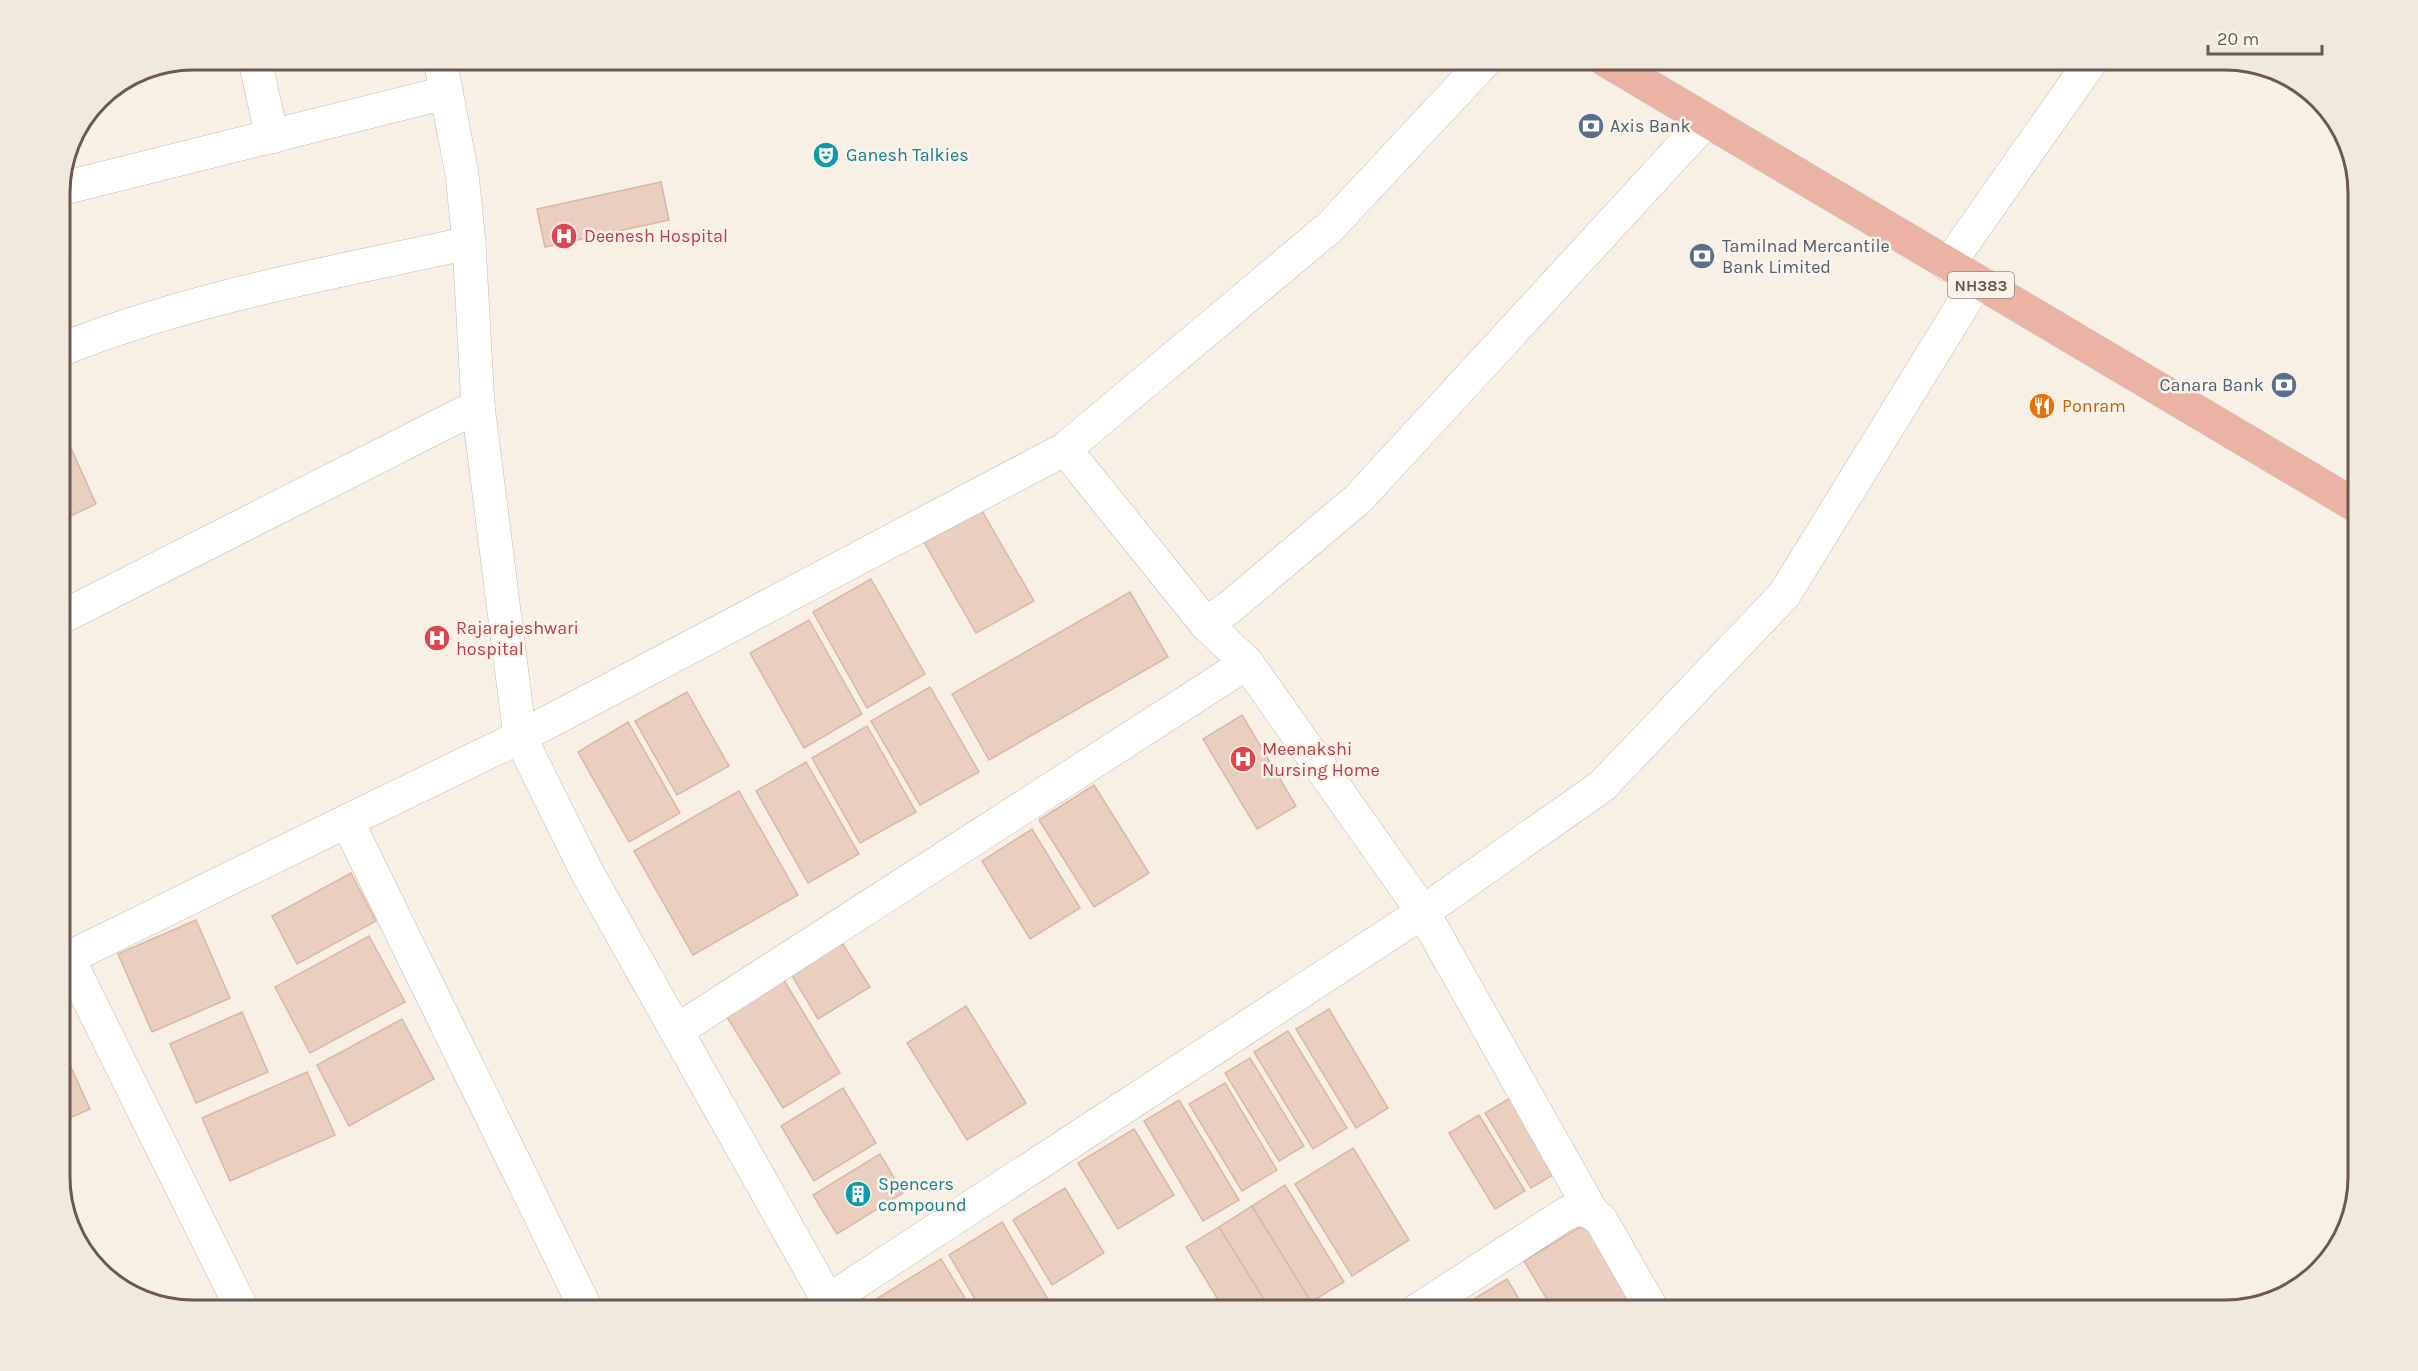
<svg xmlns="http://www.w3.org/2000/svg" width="2418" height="1371" viewBox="0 0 2418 1371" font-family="Karla,sans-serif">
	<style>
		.building { fill: #eacfc0; stroke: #dbb6a3; stroke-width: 1.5 }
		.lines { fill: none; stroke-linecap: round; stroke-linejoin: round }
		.minor-casing { stroke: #c8b8ad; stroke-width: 34 }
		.highway-casing { stroke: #d6d0cd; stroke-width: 34 }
		.minor { stroke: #fff; stroke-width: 33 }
		.highway { stroke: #ebb3a4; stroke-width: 33 }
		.labels { text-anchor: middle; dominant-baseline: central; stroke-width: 5; stroke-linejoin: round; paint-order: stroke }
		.shield { fill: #fcf4eb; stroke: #99877d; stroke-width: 1.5 }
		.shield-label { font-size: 16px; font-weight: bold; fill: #6e584e }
		.service-label { font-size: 18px; fill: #4e5e75; stroke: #fcf4eb; text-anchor: start }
		.culture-label { font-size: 18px; fill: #0d838f; stroke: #fcf4eb; text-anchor: start }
		.health-label { font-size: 18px; fill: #be3a42; stroke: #fcf4eb; text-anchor: start }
		.food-label { font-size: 18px; fill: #c56008; stroke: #fcf4eb; text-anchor: start }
		.rim { fill: none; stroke: #6e584e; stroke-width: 3 }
	</style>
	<rect width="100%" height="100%" fill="#f9f0e5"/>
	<g class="building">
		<polygon points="661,182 669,220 545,247 537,209"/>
		<polygon points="71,448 96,504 60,521 60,452"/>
		<polygon points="981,509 1034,601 976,633 924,542"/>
		<polygon points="871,579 925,674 867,708 813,612"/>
		<polygon points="1130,592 1168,657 989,760 952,694"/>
		<polygon points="809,620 862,714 804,748 750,653"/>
		<polygon points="930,687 979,772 920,805 871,721"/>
		<polygon points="687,692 729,766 677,795 635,721"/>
		<polygon points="1242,715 1296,806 1257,829 1203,739"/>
		<polygon points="628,722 680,813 629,842 578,752"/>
		<polygon points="867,726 916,812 860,843 812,758"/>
		<polygon points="806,762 859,854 808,883 756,791"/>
		<polygon points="1094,785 1149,873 1094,907 1039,820"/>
		<polygon points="739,791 798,895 693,955 634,851"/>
		<polygon points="1032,829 1080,908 1030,939 982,861"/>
		<polygon points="351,873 376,921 297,964 272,916"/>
		<polygon points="196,920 230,998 152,1032 118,954"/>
		<polygon points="369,936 405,1002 310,1053 275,987"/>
		<polygon points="839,938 870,987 818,1019 788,969"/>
		<polygon points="782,977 840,1073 783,1108 724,1012"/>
		<polygon points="966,1006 1026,1103 967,1140 907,1043"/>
		<polygon points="1329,1009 1388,1108 1356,1128 1296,1029"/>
		<polygon points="242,1012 268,1072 196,1103 170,1044"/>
		<polygon points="402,1019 434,1079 349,1126 317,1065"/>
		<polygon points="1288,1031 1347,1128 1313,1149 1254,1052"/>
		<polygon points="60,1043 90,1109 60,1122"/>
		<polygon points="1250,1058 1304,1146 1279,1161 1225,1073"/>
		<polygon points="307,1072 335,1135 230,1181 202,1118"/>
		<polygon points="1225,1083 1277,1170 1242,1191 1189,1104"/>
		<polygon points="843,1088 876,1143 814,1181 781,1126"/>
		<polygon points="1517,1094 1563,1169 1531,1188 1485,1113"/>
		<polygon points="1179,1100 1239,1200 1203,1221 1144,1121"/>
		<polygon points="1479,1115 1525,1191 1495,1209 1449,1133"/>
		<polygon points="1134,1129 1174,1195 1118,1229 1078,1163"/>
		<polygon points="1353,1148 1409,1240 1352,1276 1295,1184"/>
		<polygon points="880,1154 903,1193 837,1234 813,1195"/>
		<polygon points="1285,1185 1344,1282 1311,1302 1252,1206"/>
		<polygon points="1065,1188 1104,1253 1052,1285 1013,1220"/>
		<polygon points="1252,1206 1311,1302 1297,1311 1271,1311 1219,1227"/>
		<polygon points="1002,1222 1055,1311 982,1311 949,1255"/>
		<polygon points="1588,1222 1641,1311 1554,1311 1524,1261"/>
		<polygon points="1219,1227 1271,1311 1225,1311 1186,1247"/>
		<polygon points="941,1259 973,1311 879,1311 873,1301"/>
		<polygon points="1507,1279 1526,1311 1454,1311"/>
	</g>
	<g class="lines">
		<defs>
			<g id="minor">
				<polyline points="255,60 272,137"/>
				<polyline points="440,60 462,174 469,243 478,406 520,737 588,874 834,1311"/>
				<polyline points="60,189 445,93"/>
				<polyline points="1948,265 2092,60"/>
				<path d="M 60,350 C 192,297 331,273 469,243"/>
				<polyline points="60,618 478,406"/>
				<polyline points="1206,624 1230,607 1358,499 1706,121"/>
				<polyline points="676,1031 1247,663"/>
				<polyline points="1592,1212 1423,912 1602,786 1784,595 1977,282"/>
				<polyline points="829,1300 1423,912 1247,663 1206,624 1065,449"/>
				<polyline points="243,1311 68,958 347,821"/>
				<polyline points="587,1311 347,821 520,737 1065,449 1330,227 1486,60"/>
				<path d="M 1416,1311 L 1567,1213 C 1582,1208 1589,1210 1601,1220 L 1653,1311"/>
			</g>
			<polyline id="highway" points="1605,60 2358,507"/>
		</defs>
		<use href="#minor" class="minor-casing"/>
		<use href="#highway" class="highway-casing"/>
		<use href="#minor" class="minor"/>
		<use href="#highway" class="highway"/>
	</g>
	<defs>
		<symbol id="bank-disc" viewBox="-11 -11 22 22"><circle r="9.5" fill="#5c6f8a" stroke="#fcf4eb"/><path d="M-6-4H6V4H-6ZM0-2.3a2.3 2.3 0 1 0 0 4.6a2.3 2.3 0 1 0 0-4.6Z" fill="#fff"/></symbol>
		<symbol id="theatre-disc" viewBox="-11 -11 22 22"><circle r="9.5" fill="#0f9aa8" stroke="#fcf4eb"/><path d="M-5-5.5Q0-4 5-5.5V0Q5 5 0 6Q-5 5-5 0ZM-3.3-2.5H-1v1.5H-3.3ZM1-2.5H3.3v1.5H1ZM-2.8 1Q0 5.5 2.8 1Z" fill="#fff"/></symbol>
		<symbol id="hospital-disc" viewBox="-11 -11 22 22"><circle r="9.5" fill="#e0444e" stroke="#fcf4eb"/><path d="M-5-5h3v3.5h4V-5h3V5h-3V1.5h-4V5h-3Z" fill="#fff"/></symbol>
		<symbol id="restaurant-disc" viewBox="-11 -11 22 22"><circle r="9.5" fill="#e8710a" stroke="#fcf4eb"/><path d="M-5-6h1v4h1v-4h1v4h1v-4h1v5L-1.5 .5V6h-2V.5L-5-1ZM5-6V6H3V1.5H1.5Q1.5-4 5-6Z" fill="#fff"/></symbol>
		<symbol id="building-disc" viewBox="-11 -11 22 22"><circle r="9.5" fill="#0f9aa8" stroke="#fcf4eb"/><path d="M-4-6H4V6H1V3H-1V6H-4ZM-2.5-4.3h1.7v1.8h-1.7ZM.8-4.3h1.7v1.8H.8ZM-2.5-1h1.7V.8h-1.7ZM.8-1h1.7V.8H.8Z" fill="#fff"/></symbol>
	</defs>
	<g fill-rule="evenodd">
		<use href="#bank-disc" x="1576" y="111" width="30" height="30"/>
		<use href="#theatre-disc" x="811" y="140" width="30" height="30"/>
		<use href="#hospital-disc" x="549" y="221" width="30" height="30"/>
		<use href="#bank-disc" x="1687" y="241" width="30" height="30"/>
		<use href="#bank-disc" x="2269" y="370" width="30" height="30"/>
		<use href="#restaurant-disc" x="2027" y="391" width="30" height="30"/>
		<use href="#hospital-disc" x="422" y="623" width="30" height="30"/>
		<use href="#hospital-disc" x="1228" y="744" width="30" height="30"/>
		<use href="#building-disc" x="843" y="1179" width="30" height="30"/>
	</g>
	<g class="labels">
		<rect class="shield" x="1948" y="272" width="66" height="26" rx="4.5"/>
		<g class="shield-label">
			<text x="1981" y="285">NH383</text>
		</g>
		<g class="service-label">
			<text x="1610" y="126">Axis Bank</text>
			<text x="1722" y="246">Tamilnad Mercantile<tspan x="1722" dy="21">Bank Limited</tspan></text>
			<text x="2264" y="385" text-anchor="end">Canara Bank</text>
		</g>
		<g class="culture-label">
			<text x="846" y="155">Ganesh Talkies</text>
			<text x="878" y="1184">Spencers<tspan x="878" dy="21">compound</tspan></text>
		</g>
		<g class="health-label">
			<text x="584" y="236">Deenesh Hospital</text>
			<text x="456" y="628">Rajarajeshwari<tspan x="456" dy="21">hospital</tspan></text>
			<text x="1262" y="749">Meenakshi<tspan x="1262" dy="21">Nursing Home</tspan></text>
		</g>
		<g class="food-label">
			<text x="2062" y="406">Ponram</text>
		</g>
	</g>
	<path d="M0 0H2418V1371H0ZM193 70H2225A123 123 0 0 1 2348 193V1177A123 123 0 0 1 2225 1300H193A123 123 0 0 1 70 1177V193A123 123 0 0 1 193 70Z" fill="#f1e8de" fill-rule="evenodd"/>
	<path class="rim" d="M193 70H2225A123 123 0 0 1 2348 193V1177A123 123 0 0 1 2225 1300H193A123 123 0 0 1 70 1177V193A123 123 0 0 1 193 70Z"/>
	<path d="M2208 45v9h114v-9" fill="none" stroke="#6e584e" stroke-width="3"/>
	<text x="2217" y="45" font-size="18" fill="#6e584e" stroke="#fcf4eb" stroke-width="4.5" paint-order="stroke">20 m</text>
</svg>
